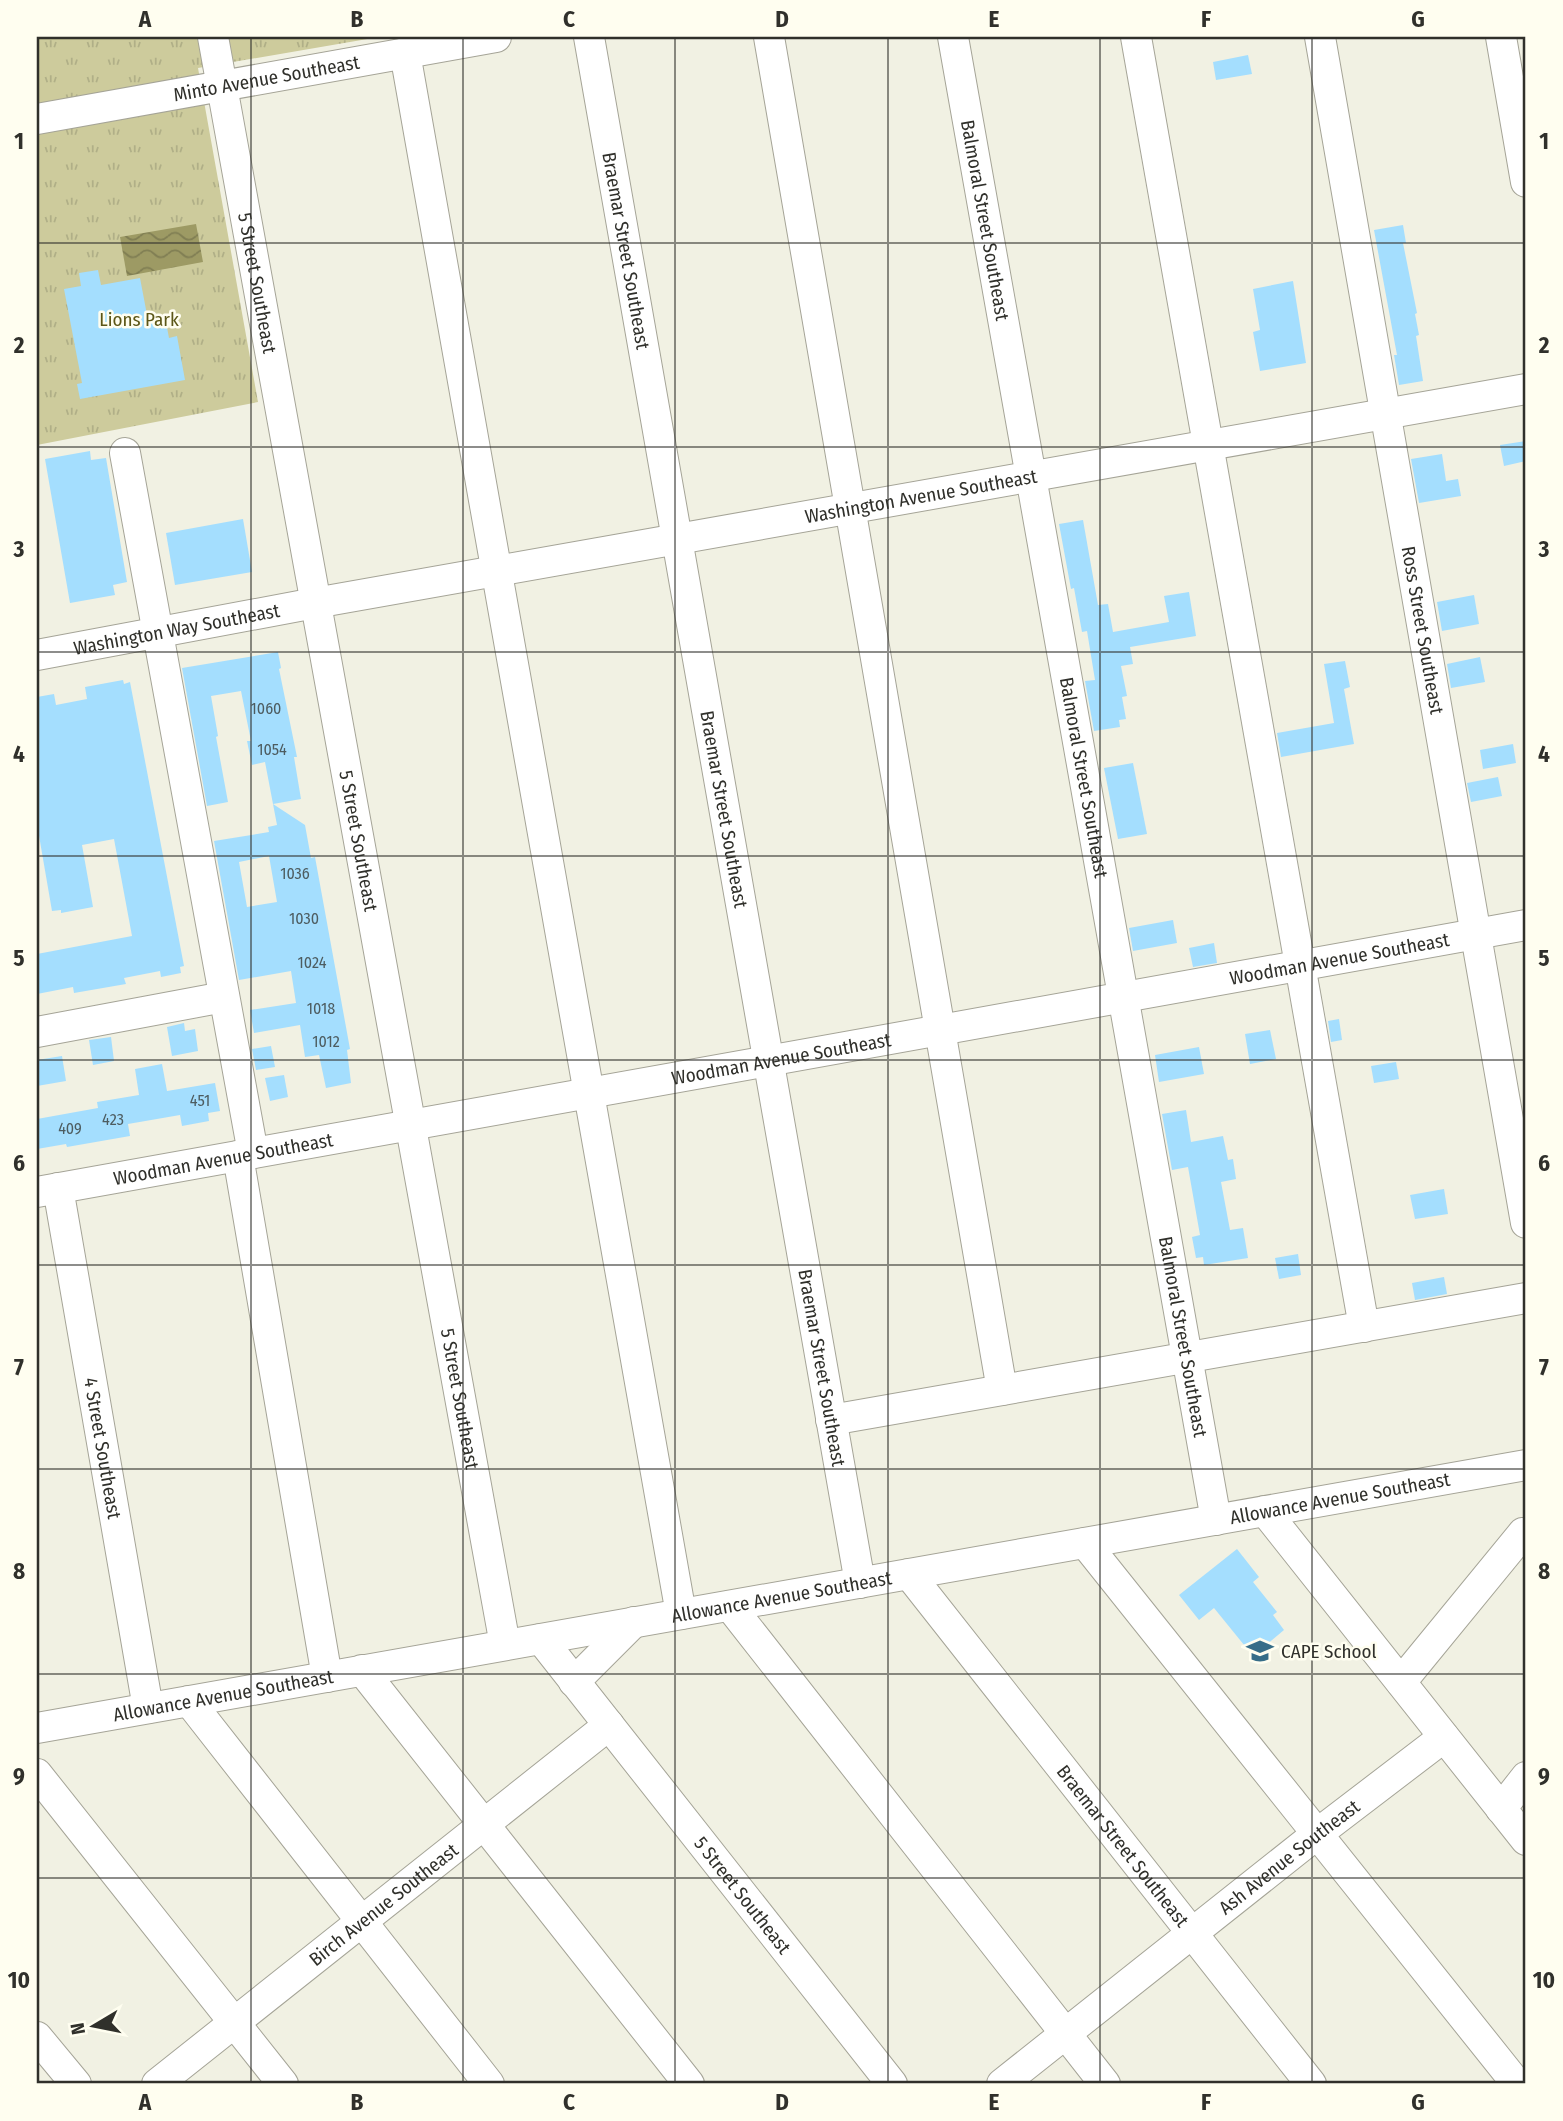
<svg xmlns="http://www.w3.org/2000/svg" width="1563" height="2121" viewBox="0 0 1563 2121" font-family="'Fira Sans Condensed',sans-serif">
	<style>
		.park { fill: url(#park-tufts) }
		.water { fill: url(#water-waves) }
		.building { fill: #a4defe; fill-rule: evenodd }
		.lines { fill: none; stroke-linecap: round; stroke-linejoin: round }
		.minor-casing { stroke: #a5a497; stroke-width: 32 }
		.minor { stroke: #fff; stroke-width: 30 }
		.grid { fill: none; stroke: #30302b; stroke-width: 2; stroke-opacity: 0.55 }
		.labels { text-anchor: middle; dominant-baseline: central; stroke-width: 5; stroke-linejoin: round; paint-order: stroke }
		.number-label { font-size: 16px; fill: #4d5c60 }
		.street-label { font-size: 19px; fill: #30302b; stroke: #fffef0 }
		.park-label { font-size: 19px; fill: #5b5617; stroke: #fffef0 }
		.poi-label { font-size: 19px; fill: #30302b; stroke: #fffef0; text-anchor: start }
		.neatline { fill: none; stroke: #30302b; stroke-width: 2.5 }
		.grid-label { font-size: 23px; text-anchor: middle; font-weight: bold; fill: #30302b }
	</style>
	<defs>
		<pattern id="park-tufts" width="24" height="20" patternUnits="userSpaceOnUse" patternTransform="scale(1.75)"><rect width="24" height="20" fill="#cdcb9c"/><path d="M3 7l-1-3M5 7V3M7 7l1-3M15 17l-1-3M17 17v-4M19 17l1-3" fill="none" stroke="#b0af87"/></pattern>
		<pattern id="water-waves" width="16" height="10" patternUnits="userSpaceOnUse" patternTransform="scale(1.75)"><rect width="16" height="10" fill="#9d9a64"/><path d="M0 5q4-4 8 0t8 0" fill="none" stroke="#807e53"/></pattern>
	</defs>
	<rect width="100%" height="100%" fill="#f1f1e3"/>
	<polygon class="park" points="37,37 379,37 198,68 258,402 37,445"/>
	<polygon class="water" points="196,224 203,262 127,276 120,237"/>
	<g class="building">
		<polygon points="1248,55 1252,74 1216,80 1213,62"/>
		<polygon points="1403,225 1406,243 1403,243 1417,313 1415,314 1419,335 1416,336 1423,381 1399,385 1394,355 1397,355 1374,230"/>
		<polygon points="98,270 101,285 140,278 148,320 165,317 169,338 177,336 185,380 80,399 77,384 82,383 64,289 81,286 79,273"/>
		<polygon points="1293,281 1306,363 1260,371 1253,332 1260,330 1253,289"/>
		<polygon points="1526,441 1526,461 1504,466 1500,445"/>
		<polygon points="90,451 91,460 106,458 127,582 113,585 115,595 70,603 45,459"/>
		<polygon points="1442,454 1446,481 1458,479 1461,496 1419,503 1411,459"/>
		<polygon points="243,519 252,572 175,585 166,533"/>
		<polygon points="1083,520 1098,605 1108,604 1113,632 1169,622 1164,596 1189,592 1196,636 1130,647 1133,664 1121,666 1127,696 1122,697 1126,719 1119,720 1120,727 1094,731 1085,681 1095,680 1087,631 1082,632 1074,588 1071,589 1059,524"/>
		<polygon points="1474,595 1479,624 1442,631 1437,602"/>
		<path d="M 278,652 L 281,668 L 279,669 L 297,757 L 294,757 L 301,799 L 273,804 L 305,825 L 311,858 L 315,857 L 350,1049 L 347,1050 L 351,1083 L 326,1088 L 319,1055 L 305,1057 L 300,1025 L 254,1033 L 250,1010 L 296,1003 L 291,971 L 239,980 L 214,841 L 269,832 L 268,827 L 277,825 L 265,762 L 252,765 L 247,741 L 251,741 L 241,691 L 211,696 L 218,736 L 216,737 L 228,802 L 207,806 L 182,668 ZM 269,856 L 277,902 L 247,907 L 239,862 Z"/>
		<polygon points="1480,657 1485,682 1451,688 1447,664"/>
		<polygon points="1345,661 1350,687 1344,689 1354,744 1281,757 1277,733 1334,723 1324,664"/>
		<polygon points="123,680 124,684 130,682 184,966 180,967 181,973 161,977 160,971 124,978 126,984 74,993 73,987 37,994 37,954 132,936 114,839 82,845 93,907 61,913 61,910 52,911 37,824 37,697 54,694 56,705 87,699 85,687"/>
		<polygon points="1513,744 1516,763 1483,769 1480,750"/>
		<polygon points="1133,763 1147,834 1118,839 1104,768"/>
		<polygon points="1498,777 1502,796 1471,802 1467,783"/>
		<polygon points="1173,920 1177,943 1133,951 1129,928"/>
		<polygon points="1214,943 1217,963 1193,967 1189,948"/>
		<polygon points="1339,1019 1342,1040 1331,1042 1328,1021"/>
		<polygon points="184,1023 185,1031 195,1029 198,1051 172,1056 167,1027"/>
		<polygon points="1270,1030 1276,1059 1250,1064 1245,1034"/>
		<polygon points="111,1037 114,1061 93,1065 89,1040"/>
		<polygon points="271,1046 275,1067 256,1070 252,1049"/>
		<polygon points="1199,1047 1204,1074 1159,1082 1155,1055"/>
		<polygon points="62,1056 66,1081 37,1086 37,1060"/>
		<polygon points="1396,1062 1399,1079 1374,1083 1371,1066"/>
		<polygon points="162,1064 167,1091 215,1083 220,1111 208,1113 209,1121 182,1126 180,1115 128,1124 130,1136 67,1147 66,1144 37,1149 37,1119 98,1108 97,1102 139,1095 135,1069"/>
		<polygon points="284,1075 288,1097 270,1101 265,1078"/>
		<polygon points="1186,1110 1191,1142 1223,1136 1228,1160 1233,1159 1236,1179 1221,1182 1230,1230 1243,1228 1248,1258 1204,1265 1203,1257 1196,1258 1192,1237 1200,1235 1188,1167 1172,1170 1162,1114"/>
		<polygon points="1444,1189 1448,1214 1415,1219 1410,1195"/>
		<polygon points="1298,1254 1301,1275 1279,1279 1275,1258"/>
		<polygon points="1444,1277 1447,1294 1415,1300 1412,1283"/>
		<polygon points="1237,1549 1259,1577 1253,1582 1277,1612 1273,1615 1284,1630 1253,1656 1214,1608 1199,1620 1179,1595"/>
	</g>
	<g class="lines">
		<defs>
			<g id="minor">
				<path id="s1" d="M 213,37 L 505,1645"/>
				<path id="s2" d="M 589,37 L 860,1583"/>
				<polyline points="769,37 1002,1390"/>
				<path id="s3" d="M 953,37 L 1216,1520"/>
				<polyline points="1136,37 1364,1327"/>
				<path id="s4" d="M 1320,37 L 1526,1223"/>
				<polyline points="1501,37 1526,182"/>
				<polyline points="405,53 681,1614"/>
				<path id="s5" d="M 37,119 L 496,37"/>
				<polyline points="125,453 253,1153"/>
				<path id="s6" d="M 37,655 L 315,603 L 1526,389"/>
				<polyline points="37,1032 224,997"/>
				<polyline points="238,1156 327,1677"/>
				<path id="s7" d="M 58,1188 L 148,1708"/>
				<path id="s8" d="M 37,1192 L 1526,925"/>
				<polyline points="831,1420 1526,1298"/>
				<polyline points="1265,1511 1526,1840"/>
				<polyline points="1085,1543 1517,2084"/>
				<path id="s9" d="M 909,1574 L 1311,2084"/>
				<polyline points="730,1606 1105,2084"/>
				<path id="s10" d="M 541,1639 L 892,2084"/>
				<polyline points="362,1670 689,2084"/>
				<polyline points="574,1682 634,1622"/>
				<polyline points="1401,1682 1523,1533"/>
				<polyline points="189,1701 489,2084"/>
				<path id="s11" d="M 37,1728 L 1526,1465"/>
				<polyline points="37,1774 283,2084"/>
				<polyline points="1501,1809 1526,1777"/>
				<polyline points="37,2037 76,2084"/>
				<path id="s12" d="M 157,2084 L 609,1725"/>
				<path id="s13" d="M 1002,2084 L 1317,1834 L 1444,1737"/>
			</g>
		</defs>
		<use href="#minor" class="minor-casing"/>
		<use href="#minor" class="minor"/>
	</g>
	<path class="grid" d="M 251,37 L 251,2084M 463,37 L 463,2084M 675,37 L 675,2084M 888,37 L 888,2084M 1100,37 L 1100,2084M 1312,37 L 1312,2084M 37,243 L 1526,243M 37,447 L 1526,447M 37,652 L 1526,652M 37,856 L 1526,856M 37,1060 L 1526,1060M 37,1265 L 1526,1265M 37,1469 L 1526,1469M 37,1674 L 1526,1674M 37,1878 L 1526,1878"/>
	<defs>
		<symbol id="school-bare" viewBox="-9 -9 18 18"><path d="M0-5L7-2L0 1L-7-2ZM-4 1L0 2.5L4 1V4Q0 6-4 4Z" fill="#366d88" stroke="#fffef0" stroke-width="2.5" paint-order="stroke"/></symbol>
	</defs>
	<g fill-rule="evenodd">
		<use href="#school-bare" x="1241" y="1632" width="38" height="38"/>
	</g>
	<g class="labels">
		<g class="number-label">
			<text x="266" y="708">1060</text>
			<text x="272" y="749">1054</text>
			<text x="295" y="873">1036</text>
			<text x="304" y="918">1030</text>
			<text x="312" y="962">1024</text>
			<text x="321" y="1008">1018</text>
			<text x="326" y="1041">1012</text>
			<text x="200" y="1100">451</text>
			<text x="113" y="1119">423</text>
			<text x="70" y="1128">409</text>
		</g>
		<g class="street-label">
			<text stroke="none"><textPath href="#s5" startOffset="233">Minto Avenue Southeast</textPath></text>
			<text stroke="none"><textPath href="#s3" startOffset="186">Balmoral Street Southeast</textPath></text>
			<text stroke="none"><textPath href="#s2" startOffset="217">Braemar Street Southeast</textPath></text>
			<text stroke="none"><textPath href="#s1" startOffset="250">5 Street Southeast</textPath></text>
			<text stroke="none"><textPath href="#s6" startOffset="898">Washington Avenue Southeast</textPath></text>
			<text stroke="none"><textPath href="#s6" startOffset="142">Washington Way Southeast</textPath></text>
			<text stroke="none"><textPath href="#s4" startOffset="602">Ross Street Southeast</textPath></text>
			<text stroke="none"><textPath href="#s3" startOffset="752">Balmoral Street Southeast</textPath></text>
			<text stroke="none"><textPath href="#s2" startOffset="784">Braemar Street Southeast</textPath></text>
			<text stroke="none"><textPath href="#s1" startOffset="817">5 Street Southeast</textPath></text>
			<text stroke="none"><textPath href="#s8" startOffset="1323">Woodman Avenue Southeast</textPath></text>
			<text stroke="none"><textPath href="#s8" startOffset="756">Woodman Avenue Southeast</textPath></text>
			<text stroke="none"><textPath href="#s8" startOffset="189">Woodman Avenue Southeast</textPath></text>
			<text stroke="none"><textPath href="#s3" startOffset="1320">Balmoral Street Southeast</textPath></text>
			<text stroke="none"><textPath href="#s2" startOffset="1351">Braemar Street Southeast</textPath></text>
			<text stroke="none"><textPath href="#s1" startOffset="1384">5 Street Southeast</textPath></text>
			<text stroke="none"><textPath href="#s7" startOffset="264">4 Street Southeast</textPath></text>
			<text stroke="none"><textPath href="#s11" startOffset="1323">Allowance Avenue Southeast</textPath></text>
			<text stroke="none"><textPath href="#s11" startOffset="756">Allowance Avenue Southeast</textPath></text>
			<text stroke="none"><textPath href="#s11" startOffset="189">Allowance Avenue Southeast</textPath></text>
			<text stroke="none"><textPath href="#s9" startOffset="346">Braemar Street Southeast</textPath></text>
			<text stroke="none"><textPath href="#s13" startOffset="366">Ash Avenue Southeast</textPath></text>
			<text stroke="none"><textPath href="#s10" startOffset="326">5 Street Southeast</textPath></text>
			<text stroke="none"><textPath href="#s12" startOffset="289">Birch Avenue Southeast</textPath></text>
		</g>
		<g class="park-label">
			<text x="139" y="319">Lions Park</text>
		</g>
		<g class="poi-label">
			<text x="1281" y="1651">CAPE School</text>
		</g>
	</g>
	<rect width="1563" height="2121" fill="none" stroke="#fffef0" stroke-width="77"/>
	<g transform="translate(94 2026) rotate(260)" stroke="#fffef0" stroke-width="5" paint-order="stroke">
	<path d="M0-5L12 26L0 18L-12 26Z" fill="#30302b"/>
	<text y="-10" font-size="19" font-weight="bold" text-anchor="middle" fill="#30302b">N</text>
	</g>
	<rect x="38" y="38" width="1486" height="2044" class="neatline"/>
	<g class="grid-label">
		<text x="145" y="27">A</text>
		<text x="357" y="27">B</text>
		<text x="569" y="27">C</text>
		<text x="782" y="27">D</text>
		<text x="994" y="27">E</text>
		<text x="1206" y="27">F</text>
		<text x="1418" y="27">G</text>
		<text x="19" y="149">1</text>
		<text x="1544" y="149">1</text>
		<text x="19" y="353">2</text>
		<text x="1544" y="353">2</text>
		<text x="19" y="557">3</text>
		<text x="1544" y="557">3</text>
		<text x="19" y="762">4</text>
		<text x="1544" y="762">4</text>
		<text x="19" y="966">5</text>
		<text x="1544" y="966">5</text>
		<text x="19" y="1171">6</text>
		<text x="1544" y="1171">6</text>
		<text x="19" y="1375">7</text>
		<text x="1544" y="1375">7</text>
		<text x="19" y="1579">8</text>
		<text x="1544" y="1579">8</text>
		<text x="19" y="1784">9</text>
		<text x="1544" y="1784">9</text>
		<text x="19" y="1988">10</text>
		<text x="1544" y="1988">10</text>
		<text x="145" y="2110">A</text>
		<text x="357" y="2110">B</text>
		<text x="569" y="2110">C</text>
		<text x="782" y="2110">D</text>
		<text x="994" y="2110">E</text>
		<text x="1206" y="2110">F</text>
		<text x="1418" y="2110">G</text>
	</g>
</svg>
